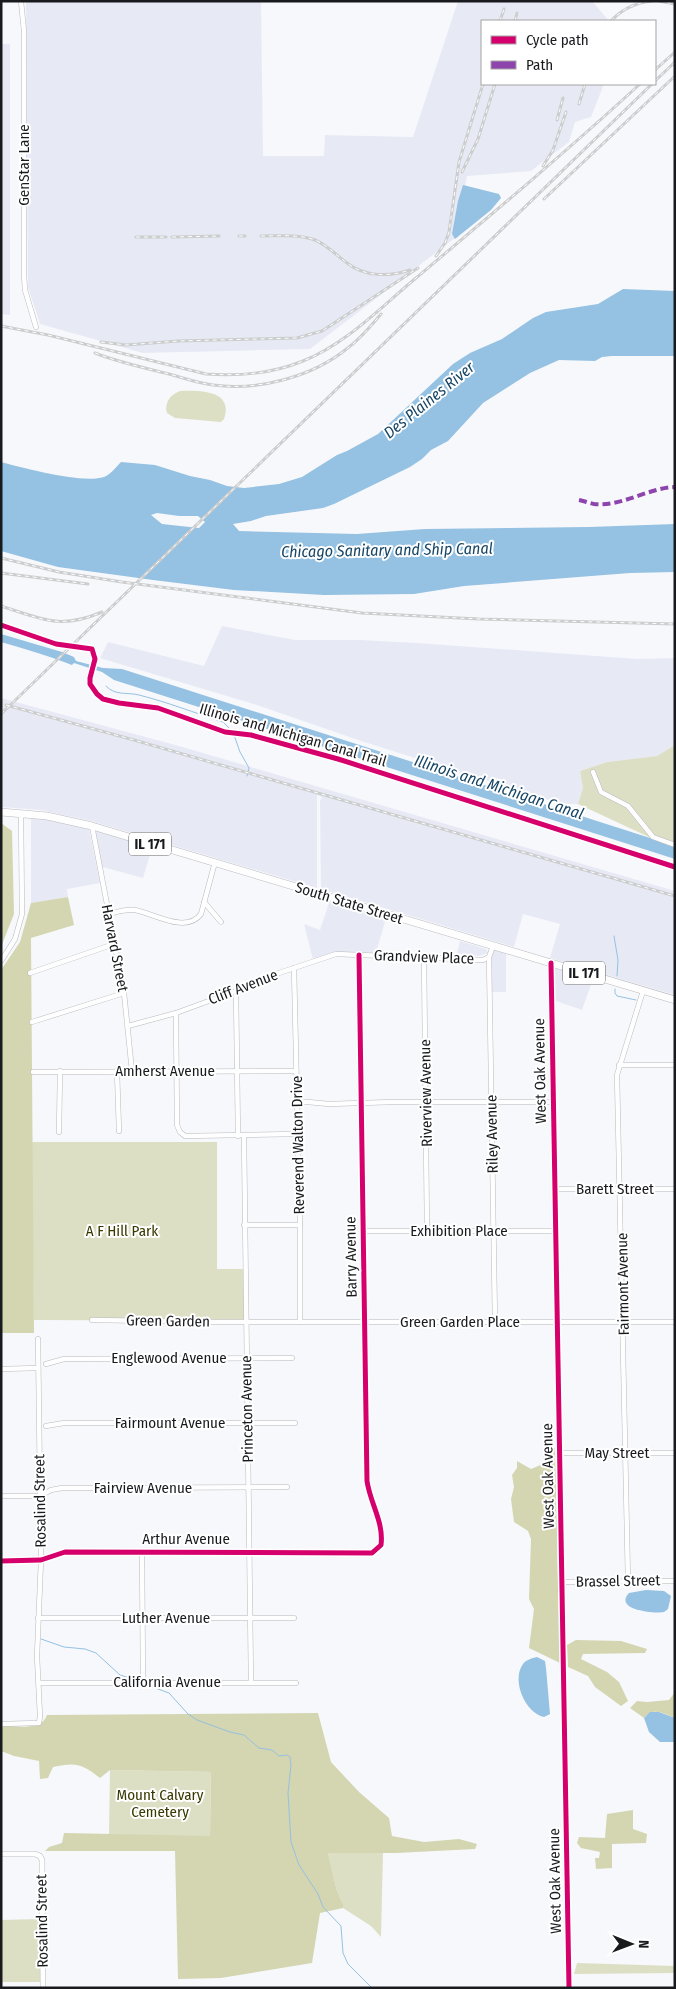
<svg xmlns="http://www.w3.org/2000/svg" width="676" height="1989" viewBox="0 0 676 1989" font-family="'Fira Sans Condensed',sans-serif">
	<style>
		.built { fill: #e7eaf5 }
		.green { fill: #dddfc5 }
		.forest { fill: #d4d6b1 }
		.water { fill: #95c1e2; fill-rule: evenodd }
		.lines { fill: none; stroke-linecap: round; stroke-linejoin: round }
		.stream { stroke: #95c1e2; stroke-width: 1 }
		.minor-casing { stroke: #b9babe; stroke-width: 5.5 }
		.tertiary-casing { stroke: #b9babe; stroke-width: 6 }
		.primary-casing { stroke: #b9babe; stroke-width: 8 }
		.minor { stroke: #fefeff; stroke-width: 4.5 }
		.tertiary { stroke: #fefeff; stroke-width: 5 }
		.primary { stroke: #fefeff; stroke-width: 7 }
		.rail-casing { stroke: #cccdce; stroke-width: 3 }
		.rail { stroke: #fff; stroke-width: 1; stroke-dasharray: 4; stroke-linecap: butt }
		.quiet { stroke: #8e44ad; stroke-width: 4; stroke-dasharray: 8 4; stroke-linecap: butt }
		.cycleway-casing { stroke: #fff; stroke-width: 8 }
		.cycleway { stroke: #d6006c; stroke-width: 5 }
		.labels { text-anchor: middle; dominant-baseline: central; stroke-width: 4; stroke-linejoin: round; paint-order: stroke }
		.shield { fill: #fff; stroke: #5e5f62; stroke-width: 1 }
		.shield-label { font-size: 14px; font-weight: bold; fill: #191a1e }
		.street-label { font-size: 15px; fill: #191a1e; stroke: #fff }
		.park-label { font-size: 15px; fill: #383800; stroke: #fff }
		.water-label { font-size: 16px; font-style: italic; fill: #164565; stroke: #fff }
	</style>
	<rect width="100%" height="100%" fill="#f7f8fc"/>
	<g class="built">
		<polygon points="26,1 261,1 263,156 324,156 325,135 413,137 458,1 592,1 609,21 482,21 482,84 604,84 591,117 575,122 569,142 531,171 467,176 455,238 310,349 143,353 40,324 28,287"/>
		<polygon points="1,44 10,44 10,315 1,314"/>
		<polygon points="222,626 295,640 360,640 417,643 637,659 675,658 675,745 657,756 607,762 580,771 583,788 578,804 562,804 361,741 257,705 100,658 108,642 204,666"/>
		<polygon points="1,698 179,746 675,891 675,995 550,958 560,924 523,914 514,947 321,889 320,801 322,797 317,795 317,888 91,821 41,810 1,807"/>
		<polygon points="31,817 53,820 89,829 100,883 67,889 68,897 31,903"/>
		<polygon points="91,829 152,848 143,878 99,866"/>
		<polygon points="330,900 386,918 376,953 337,952 313,960 304,924 320,930"/>
		<polygon points="460,941 486,949 488,953 479,956 457,954"/>
		<polygon points="493,949 506,953 506,992 491,992 490,957"/>
		<polygon points="552,967 593,979 582,1010 553,1000"/>
	</g>
	<g class="green">
		<path d="M 180,391 C 199,390 234,390 224,419 L 221,422 L 175,418 L 167,413 L 166,409 C 167,399 171,395 180,391 Z"/>
		<polygon points="675,745 675,843 651,838 578,804 583,788 580,771 607,762 657,756"/>
		<polygon points="31,1142 217,1142 217,1269 244,1269 244,1321 34,1320"/>
		<polygon points="110,1770 211,1772 210,1837 109,1835"/>
		<polygon points="328,1853 383,1853 381,1937 371,1926 343,1908 343,1904 337,1891"/>
		<polygon points="40,1919 40,1982 1,1982 1,1920"/>
		<polygon points="577,1963 675,1966 675,1973 574,1974"/>
	</g>
	<g class="forest">
		<polygon points="1,823 12,831 14,914 1,947"/>
		<polygon points="68,897 74,925 31,938 34,1333 1,1333 1,970 20,942 31,903"/>
		<polygon points="548,1448 555,1448 560,1663 529,1648 534,1609 529,1599 531,1539 528,1531 514,1522 511,1499 514,1487 512,1475 517,1468 517,1461 531,1469 545,1463 543,1456"/>
		<polygon points="576,1640 621,1641 647,1649 645,1653 583,1654 581,1659 607,1672 619,1682 628,1701 621,1706 595,1687 588,1676 568,1667 567,1645"/>
		<path d="M 675,1692 L 675,1718 C 662,1713 654,1707 644,1718 L 630,1708 L 637,1701 L 647,1702 L 669,1700 Z"/>
		<path d="M 318,1713 L 331,1762 L 359,1792 L 389,1818 L 392,1836 L 424,1842 L 459,1839 L 477,1844 L 475,1849 L 396,1853 L 328,1853 L 337,1891 L 343,1904 L 343,1908 L 320,1913 L 312,1963 L 221,1978 L 178,1979 L 175,1851 L 45,1851 L 49,1847 L 62,1843 L 64,1833 L 210,1836 L 211,1772 L 110,1770 L 100,1778 C 82,1764 76,1762 53,1767 L 48,1778 L 40,1779 L 39,1761 L 14,1756 L 1,1751 L 1,1726 C 15,1726 42,1731 47,1715 Z"/>
		<polygon points="633,1810 633,1829 647,1834 646,1843 612,1844 612,1868 596,1869 595,1858 599,1858 600,1852 581,1848 577,1843 579,1837 605,1838 607,1814"/>
	</g>
	<g class="water">
		<polygon points="463,185 499,194 501,198 491,210 455,239 452,234 458,201"/>
		<path d="M 623,289 L 675,291 L 675,356 L 612,356 L 602,357 L 595,361 L 559,360 L 530,373 L 483,403 L 448,441 L 431,450 L 422,459 L 410,467 L 334,504 L 323,508 L 266,516 L 251,521 L 233,524 L 239,531 L 357,534 L 425,529 L 589,527 L 675,524 L 675,572 L 630,573 L 464,586 L 414,594 L 324,595 L 234,590 L 153,580 L 58,567 L 1,551 L 1,462 C 24,468 82,484 104,477 C 110,475 116,467 121,462 L 155,465 L 190,476 L 210,480 L 227,486 L 244,488 L 279,484 L 302,477 L 337,455 L 347,451 L 378,434 L 453,364 L 470,353 L 502,339 L 533,318 L 546,312 L 598,304 ZM 157,513 L 179,516 L 198,516 L 205,522 L 199,528 L 162,524 L 151,515 Z"/>
		<path d="M 1,634 L 62,652 L 74,657 L 76,661 L 103,668 L 122,669 L 675,846 L 675,859 L 114,680 L 102,672 L 74,663 L 72,665 C 49,656 25,649 1,642 Z"/>
		<path d="M 646,1590 L 664,1591 L 671,1596 L 668,1609 L 664,1612 C 655,1614 613,1610 629,1593 Z"/>
		<path d="M 537,1657 L 545,1661 L 546,1668 L 550,1714 L 544,1717 C 525,1713 511,1680 523,1664 C 526,1660 532,1658 537,1657 Z"/>
		<polygon points="650,1712 659,1712 675,1718 675,1742 660,1742 649,1732 644,1718"/>
	</g>
	<g class="lines">
		<g class="stream">
			<path d="M 106,686 C 115,696 127,692 139,695 C 167,702 195,713 223,722 L 229,728"/>
			<polyline points="234,735 240,752 249,768 247,776"/>
			<polyline points="614,936 618,960 617,976"/>
			<polyline points="615,989 615,993 617,996 636,1000"/>
			<polyline points="41,1639 64,1647 85,1649 96,1653 120,1675 133,1679"/>
			<polyline points="147,1685 169,1693 188,1714 197,1720 230,1732 244,1735 259,1748 272,1750 279,1756 287,1755 290,1757 291,1765 288,1793 291,1842 299,1865 318,1894 323,1907 341,1926 343,1953 348,1964 372,1988"/>
		</g>
		<defs>
			<g id="minor">
				<polyline points="21,1 24,31 24,275 25,290 36,327"/>
				<polyline points="593,772 601,792 628,806 653,837 675,845"/>
				<polyline points="92,826 124,993 132,1071"/>
				<polyline points="204,902 221,922"/>
				<path d="M 108,914 C 117,912 126,909 135,910 C 155,914 186,934 201,914 L 215,862"/>
				<polyline points="493,946 489,957 495,1322"/>
				<polyline points="424,957 427,1230"/>
				<polyline points="1,961 15,939 22,914 21,813"/>
				<polyline points="294,968 300,1225 300,1322"/>
				<polyline points="30,973 114,944"/>
				<polyline points="236,991 238,1136"/>
				<polyline points="176,1013 177,1125 180,1132 185,1136 297,1134"/>
				<polyline points="32,1022 124,993"/>
				<polyline points="128,1026 176,1013 236,991 267,977 336,954 483,960 489,957"/>
				<polyline points="619,1065 675,1065"/>
				<polyline points="117,1071 119,1131"/>
				<polyline points="33,1072 296,1071"/>
				<polyline points="297,1101 329,1104 393,1102 553,1102"/>
				<polyline points="59,1132 60,1071"/>
				<polyline points="244,1136 251,1682"/>
				<polyline points="554,1189 675,1189"/>
				<polyline points="244,1225 300,1225"/>
				<polyline points="363,1231 555,1231"/>
				<polyline points="92,1320 217,1322 675,1322"/>
				<polyline points="46,1364 64,1359 292,1358"/>
				<polyline points="1,1369 38,1368"/>
				<polyline points="46,1426 64,1423 295,1423"/>
				<polyline points="560,1453 675,1453"/>
				<polyline points="1,1496 40,1496 51,1490 62,1488 287,1487"/>
				<polyline points="142,1552 143,1682"/>
				<path d="M 1,1561 L 41,1560 L 65,1552 L 372,1553 L 381,1545 C 384,1522 370,1503 367,1481 L 359,955"/>
				<polyline points="628,1581 617,1075 643,991"/>
				<polyline points="562,1582 675,1581"/>
				<polyline points="38,1618 294,1618"/>
				<polyline points="39,1683 296,1683"/>
				<polyline points="1,1724 39,1723 40,1716 37,1656 41,1560 38,1339"/>
			</g>
			<g id="tertiary">
				<polyline points="551,963 569,1988"/>
				<polyline points="1,1854 35,1854 40,1856 42,1860 43,1988"/>
			</g>
			<polyline id="primary" points="1,812 47,816 92,826 675,1000"/>
		</defs>
		<use href="#minor" class="minor-casing"/>
		<use href="#tertiary" class="tertiary-casing"/>
		<use href="#primary" class="primary-casing"/>
		<use href="#minor" class="minor"/>
		<use href="#tertiary" class="tertiary"/>
		<use href="#primary" class="primary"/>
		<defs>
			<g id="rail">
				<polyline points="659,1 675,4"/>
				<polyline points="500,21 504,9"/>
				<polyline points="515,21 517,13"/>
				<path d="M 611,21 C 622,9 635,3 651,1"/>
				<polyline points="655,70 675,52"/>
				<polyline points="655,81 675,62"/>
				<polyline points="579,104 585,84"/>
				<polyline points="557,120 563,98"/>
				<polyline points="543,166 553,150 566,112"/>
				<polyline points="462,172 478,139 495,84"/>
				<polyline points="544,199 675,76"/>
				<polyline points="239,236 245,236"/>
				<path d="M 261,236 C 279,236 298,234 315,240 C 327,245 336,255 347,263 C 365,277 389,277 410,270"/>
				<polyline points="136,237 166,237"/>
				<polyline points="172,237 219,236"/>
				<polyline points="436,256 445,243 449,232 459,162 483,84"/>
				<path d="M 1,326 L 48,335 L 206,374 C 240,376 271,374 303,361 C 346,344 381,307 416,278 C 492,214 567,151 640,84"/>
				<polyline points="101,342 126,345 178,341 297,338 322,331 418,268"/>
				<path d="M 95,353 C 118,362 141,367 165,373 C 181,377 197,383 213,385 C 259,391 313,377 349,347 C 361,338 371,326 381,314"/>
				<polyline points="1,558 59,572 122,582 362,613 479,619 675,624"/>
				<polyline points="1,573 88,584"/>
				<path d="M 1,606 C 42,619 60,630 102,612"/>
				<polyline points="6,705 134,740 675,896"/>
				<polyline points="1,714 652,84"/>
			</g>
		</defs>
		<use href="#rail" class="rail-casing"/>
		<use href="#rail" class="rail"/>
		<path class="quiet" d="M 579,500 C 584,501 589,503 594,504 C 621,507 648,488 675,487"/>
		<defs>
			<g id="cycleway">
				<polyline points="1,625 56,644 92,649 95,659 90,678 90,684 97,694 103,699 119,703 158,708 225,732 251,735 338,759 675,867"/>
				<polyline points="551,963 569,1988"/>
				<path d="M 1,1561 L 41,1560 L 65,1552 L 372,1553 L 381,1545 C 384,1522 370,1503 367,1481 L 359,955"/>
			</g>
		</defs>
		<use href="#cycleway" class="cycleway-casing"/>
		<use href="#cycleway" class="cycleway"/>
	</g>
	<g class="labels">
		<g class="shield">
			<rect x="129" y="832.5" width="42" height="23" rx="4"/>
			<rect x="563" y="961.5" width="42" height="23" rx="4"/>
		</g>
		<g class="shield-label">
			<text x="150" y="844">IL 171</text>
			<text x="584" y="973">IL 171</text>
		</g>
		<g class="street-label">
			<text transform="translate(24 165) rotate(-90)">GenStar Lane</text>
			<text transform="translate(293 735) rotate(16)">Illinois and Michigan Canal Trail</text>
			<text transform="translate(349 903) rotate(17)">South State Street</text>
			<text transform="translate(115 948) rotate(79)">Harvard Street</text>
			<text transform="translate(424 957) rotate(2)">Grandview Place</text>
			<text transform="translate(243 987) rotate(-21)">Cliff Avenue</text>
			<text x="165" y="1071">Amherst Avenue</text>
			<text transform="translate(540 1071) rotate(-91)">West Oak Avenue</text>
			<text transform="translate(426 1093) rotate(-91)">Riverview Avenue</text>
			<text transform="translate(492 1134) rotate(-91)">Riley Avenue</text>
			<text transform="translate(298 1145) rotate(-91)">Reverend Walton Drive</text>
			<text x="615" y="1189">Barett Street</text>
			<text x="459" y="1231">Exhibition Place</text>
			<text transform="translate(351 1257) rotate(-91)">Barry Avenue</text>
			<text transform="translate(623 1284) rotate(-91)">Fairmont Avenue</text>
			<text transform="translate(168 1321) rotate(1)">Green Garden</text>
			<text x="460" y="1322">Green Garden Place</text>
			<text x="169" y="1358">Englewood Avenue</text>
			<text transform="translate(247 1409) rotate(-91)">Princeton Avenue</text>
			<text x="170" y="1423">Fairmount Avenue</text>
			<text x="617" y="1453">May Street</text>
			<text transform="translate(548 1476) rotate(-91)">West Oak Avenue</text>
			<text x="143" y="1488">Fairview Avenue</text>
			<text transform="translate(40 1501) rotate(-91)">Rosalind Street</text>
			<text x="186" y="1539">Arthur Avenue</text>
			<text transform="translate(618 1581) rotate(-1)">Brassel Street</text>
			<text x="166" y="1618">Luther Avenue</text>
			<text x="167" y="1682">California Avenue</text>
			<text transform="translate(555 1881) rotate(-91)">West Oak Avenue</text>
			<text transform="translate(42 1921) rotate(-91)">Rosalind Street</text>
		</g>
		<g class="park-label">
			<text x="122" y="1231">A F Hill Park</text>
			<text x="160" y="1795">Mount Calvary<tspan x="160" dy="17">Cemetery</tspan></text>
		</g>
		<g class="water-label">
			<text transform="translate(429 400) rotate(-39)">Des Plaines River</text>
			<text transform="translate(387 550) rotate(-1)">Chicago Sanitary and Ship Canal</text>
			<text transform="translate(499 787) rotate(18)">Illinois and Michigan Canal</text>
		</g>
	</g>
	<rect width="676" height="1989" fill="none" stroke="#191a1e" stroke-width="5"/>
	<rect x="481" y="20" width="175" height="65" fill="#ffffff" stroke="#a3a3a5"/>
	<rect x="491" y="36" width="25" height="8" fill="#d6006c" stroke="#a3a3a5"/>
	<text x="526" y="45" font-size="15" fill="#191a1e">Cycle path</text>
	<rect x="491" y="61" width="25" height="8" fill="#8e44ad" stroke="#a3a3a5"/>
	<text x="526" y="70" font-size="15" fill="#191a1e">Path</text>
	<g transform="translate(631 1944) rotate(91)" stroke="#ffffff" stroke-width="4" paint-order="stroke">
	<path d="M0-4L9 19L0 12L-9 19Z" fill="#191a1e"/>
	<text y="-8" font-size="14" font-weight="bold" text-anchor="middle" fill="#191a1e">N</text>
	</g>
</svg>
